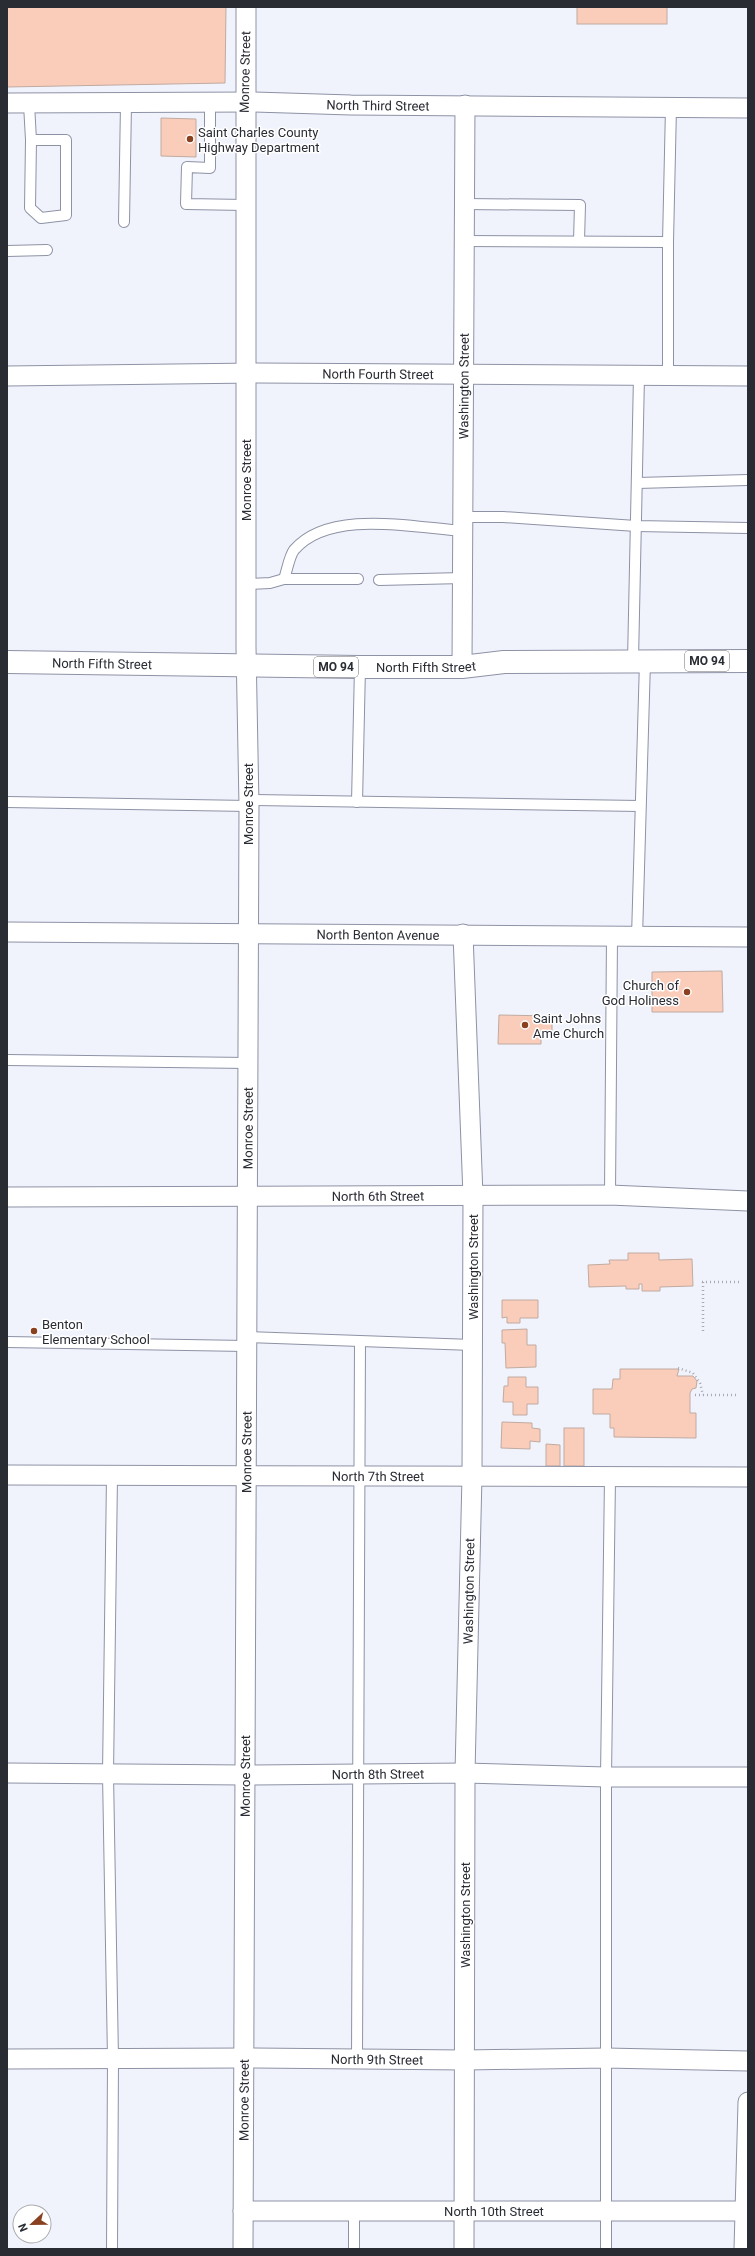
<svg xmlns="http://www.w3.org/2000/svg" width="755" height="2256" viewBox="0 0 755 2256" font-family="Roboto,sans-serif">
	<style>
		.building { fill: #facdba; stroke: #c0aaa1 }
		.lines { fill: none; stroke-linecap: round; stroke-linejoin: round }
		.service-casing { stroke: #8d92a5; stroke-width: 12 }
		.minor-casing { stroke: #8d92a5; stroke-width: 21 }
		.primary-casing { stroke: #8d92a5; stroke-width: 24 }
		.path { stroke: #a9abb3; stroke-width: 2.5; stroke-dasharray: 1 3; stroke-linecap: butt }
		.service { stroke: #fff; stroke-width: 10 }
		.minor { stroke: #fff; stroke-width: 19 }
		.primary { stroke: #fff; stroke-width: 22 }
		.poi-dot { fill: #894120; stroke: #fff; stroke-width: 1.5 }
		.labels { text-anchor: middle; dominant-baseline: central; stroke-width: 3; stroke-linejoin: round; paint-order: stroke }
		.shield { fill: #fff; stroke: #6a6b70; stroke-width: 1 }
		.shield-label { font-size: 12px; font-weight: bold; fill: #2a2c33 }
		.street-label { font-size: 13px; fill: #2a2c33; stroke: #fff }
		.poi-label { font-size: 13px; fill: #2a2c33; stroke: #fff; text-anchor: start }
	</style>
	<rect width="100%" height="100%" fill="#f1f3fc"/>
	<g class="building">
		<polygon points="7,7 226,7 225,83 7,87"/>
		<rect x="577" y="7" width="90" height="17"/>
		<polygon points="161,118 196,119 196,157 161,156"/>
		<polygon points="722,971 723,1012 652,1012 652,972"/>
		<polygon points="499,1015 552,1016 552,1034 541,1033 541,1044 498,1044"/>
		<polygon points="628,1253 659,1253 659,1260 692,1259 693,1286 660,1287 660,1291 642,1291 642,1284 639,1284 639,1289 626,1289 626,1286 589,1287 588,1265 610,1264 609,1260 628,1260"/>
		<polygon points="502,1300 538,1300 538,1318 520,1318 520,1323 507,1323 507,1317 502,1318"/>
		<polygon points="527,1329 527,1345 536,1345 536,1367 506,1368 505,1343 502,1343 502,1330"/>
		<polygon points="620,1369 679,1369 677,1376 693,1376 697,1381 696,1388 692,1389 690,1393 690,1413 696,1413 696,1438 614,1437 614,1428 610,1428 610,1414 593,1414 593,1389 612,1389 613,1379 620,1379"/>
		<polygon points="508,1377 526,1377 526,1387 538,1387 538,1404 527,1404 527,1415 513,1415 513,1402 503,1402 504,1386 508,1386"/>
		<polygon points="502,1422 532,1423 532,1428 540,1429 540,1442 530,1441 530,1449 501,1448"/>
		<rect x="564" y="1428" width="20" height="38"/>
		<polygon points="546,1444 560,1445 560,1466 546,1466"/>
	</g>
	<g class="lines">
		<defs>
			<g id="service">
				<polyline points="210,102 210,168 187,167 186,204 245,205"/>
				<polyline points="29,104 31,140 30,208 41,218 66,215 66,140 31,140"/>
				<polyline points="465,204 580,205 579,241"/>
				<polyline points="124,222 126,104"/>
				<polyline points="465,241 668,242 668,376"/>
				<polyline points="668,242 671,107"/>
				<polyline points="7,251 47,250"/>
				<polyline points="637,483 748,480"/>
				<polyline points="463,517 503,517 636,526 748,528"/>
				<polyline points="284,579 358,579"/>
				<polyline points="379,580 463,578"/>
				<path d="M 247,584 L 270,583 L 284,579 C 287,571 289,557 294,550 C 330,508 415,528 464,531"/>
				<polyline points="633,661 639,376"/>
				<polyline points="249,800 640,806"/>
				<polyline points="7,802 249,806"/>
				<polyline points="357,802 360,667"/>
				<polyline points="637,937 645,661"/>
				<polyline points="7,1060 248,1063"/>
				<polyline points="610,1195 612,936"/>
				<polyline points="246,1337 473,1345"/>
				<polyline points="7,1342 246,1346"/>
				<polyline points="357,2059 360,1342"/>
				<polyline points="354,2210 354,2249"/>
				<polyline points="112,2249 113,2059 108,1774 112,1476"/>
				<polyline points="606,2249 606,1777 610,1477"/>
			</g>
			<g id="minor">
				<path id="s1" d="M 7,103 L 254,102 L 351,105 L 748,108"/>
				<path id="s2" d="M 7,376 L 257,373 L 748,376"/>
				<path id="s3" d="M 462,667 L 465,105"/>
				<path id="s4" d="M 7,932 L 748,937"/>
				<polyline points="463,934 473,1196 472,1476 465,1773 464,2249"/>
				<path id="s5" d="M 7,1197 L 610,1195 L 748,1201"/>
				<path id="s6" d="M 7,1475 L 748,1477"/>
				<path id="s7" d="M 7,1773 L 244,1775 L 465,1773 L 606,1777 L 748,1777"/>
				<path id="s8" d="M 7,2059 L 245,2058 L 465,2060 L 606,2058 L 748,2061"/>
				<path id="s9" d="M 243,2211 L 745,2211"/>
				<path id="s10" d="M 243,2249 L 249,806 L 246,647 L 246,7"/>
				<polyline points="744,2249 748,2102"/>
			</g>
			<g id="primary">
				<path id="s11" d="M 7,662 L 360,667 L 462,667 L 504,662 L 748,661"/>
			</g>
		</defs>
		<use href="#service" class="service-casing"/>
		<use href="#minor" class="minor-casing"/>
		<use href="#primary" class="primary-casing"/>
		<g class="path">
			<polyline points="702,1282 739,1282"/>
			<polyline points="703,1282 703,1334"/>
			<polyline points="678,1368 693,1373 700,1383 703,1395"/>
			<polyline points="695,1395 738,1395"/>
		</g>
		<use href="#service" class="service"/>
		<use href="#minor" class="minor"/>
		<use href="#primary" class="primary"/>
	</g>
	<g class="poi-dot">
		<circle cx="190" cy="139" r="4"/>
		<circle cx="687" cy="992" r="4"/>
		<circle cx="525" cy="1025" r="4"/>
		<circle cx="34" cy="1331" r="4"/>
	</g>
	<g class="labels">
		<g class="shield">
			<rect x="685" y="651" width="44" height="20" rx="3"/>
			<rect x="314" y="657" width="44" height="20" rx="3"/>
		</g>
		<g class="shield-label">
			<text x="707" y="661">MO 94</text>
			<text x="336" y="667">MO 94</text>
		</g>
		<g class="street-label">
			<text transform="translate(245 72) rotate(-89)">Monroe Street</text>
			<text stroke="none"><textPath href="#s1" startOffset="371">North Third Street</textPath></text>
			<text stroke="none"><textPath href="#s2" startOffset="371">North Fourth Street</textPath></text>
			<text stroke="none"><textPath href="#s3" startOffset="281">Washington Street</textPath></text>
			<text transform="translate(246 480) rotate(-90)">Monroe Street</text>
			<text stroke="none"><textPath href="#s11" startOffset="95">North Fifth Street</textPath></text>
			<text stroke="none"><textPath href="#s11" startOffset="419">North Fifth Street</textPath></text>
			<text transform="translate(248 804) rotate(-90)">Monroe Street</text>
			<text stroke="none"><textPath href="#s4" startOffset="371">North Benton Avenue</textPath></text>
			<text stroke="none"><textPath href="#s10" startOffset="1121">Monroe Street</textPath></text>
			<text stroke="none"><textPath href="#s5" startOffset="371">North 6th Street</textPath></text>
			<text transform="translate(473 1267) rotate(-90)">Washington Street</text>
			<text stroke="none"><textPath href="#s10" startOffset="797">Monroe Street</textPath></text>
			<text stroke="none"><textPath href="#s6" startOffset="371">North 7th Street</textPath></text>
			<text transform="translate(469 1591) rotate(-89)">Washington Street</text>
			<text stroke="none"><textPath href="#s7" startOffset="371">North 8th Street</textPath></text>
			<text stroke="none"><textPath href="#s10" startOffset="473">Monroe Street</textPath></text>
			<text transform="translate(465 1915) rotate(-90)">Washington Street</text>
			<text stroke="none"><textPath href="#s8" startOffset="370">North 9th Street</textPath></text>
			<text stroke="none"><textPath href="#s10" startOffset="149">Monroe Street</textPath></text>
			<text stroke="none"><textPath href="#s9" startOffset="251">North 10th Street</textPath></text>
		</g>
		<g class="poi-label">
			<text x="198" y="132">Saint Charles County<tspan x="198" dy="15">Highway Department</tspan></text>
			<text x="679" y="985" text-anchor="end">Church of<tspan x="679" dy="15">God Holiness</tspan></text>
			<text x="533" y="1018">Saint Johns<tspan x="533" dy="15">Ame Church</tspan></text>
			<text x="42" y="1324">Benton<tspan x="42" dy="15">Elementary School</tspan></text>
		</g>
	</g>
	<rect width="755" height="2256" fill="none" stroke="#2a2c33" stroke-width="16"/>
	<g transform="translate(32 2224) rotate(248)"><circle r="19" fill="#ffffff" stroke="#aaabad"/>
	<path d="M0-3L7 15L0 10L-7 15Z" fill="#894120"/>
	<text y="-6" font-size="11" font-weight="bold" text-anchor="middle" fill="#2a2c33">N</text>
	</g>
</svg>
